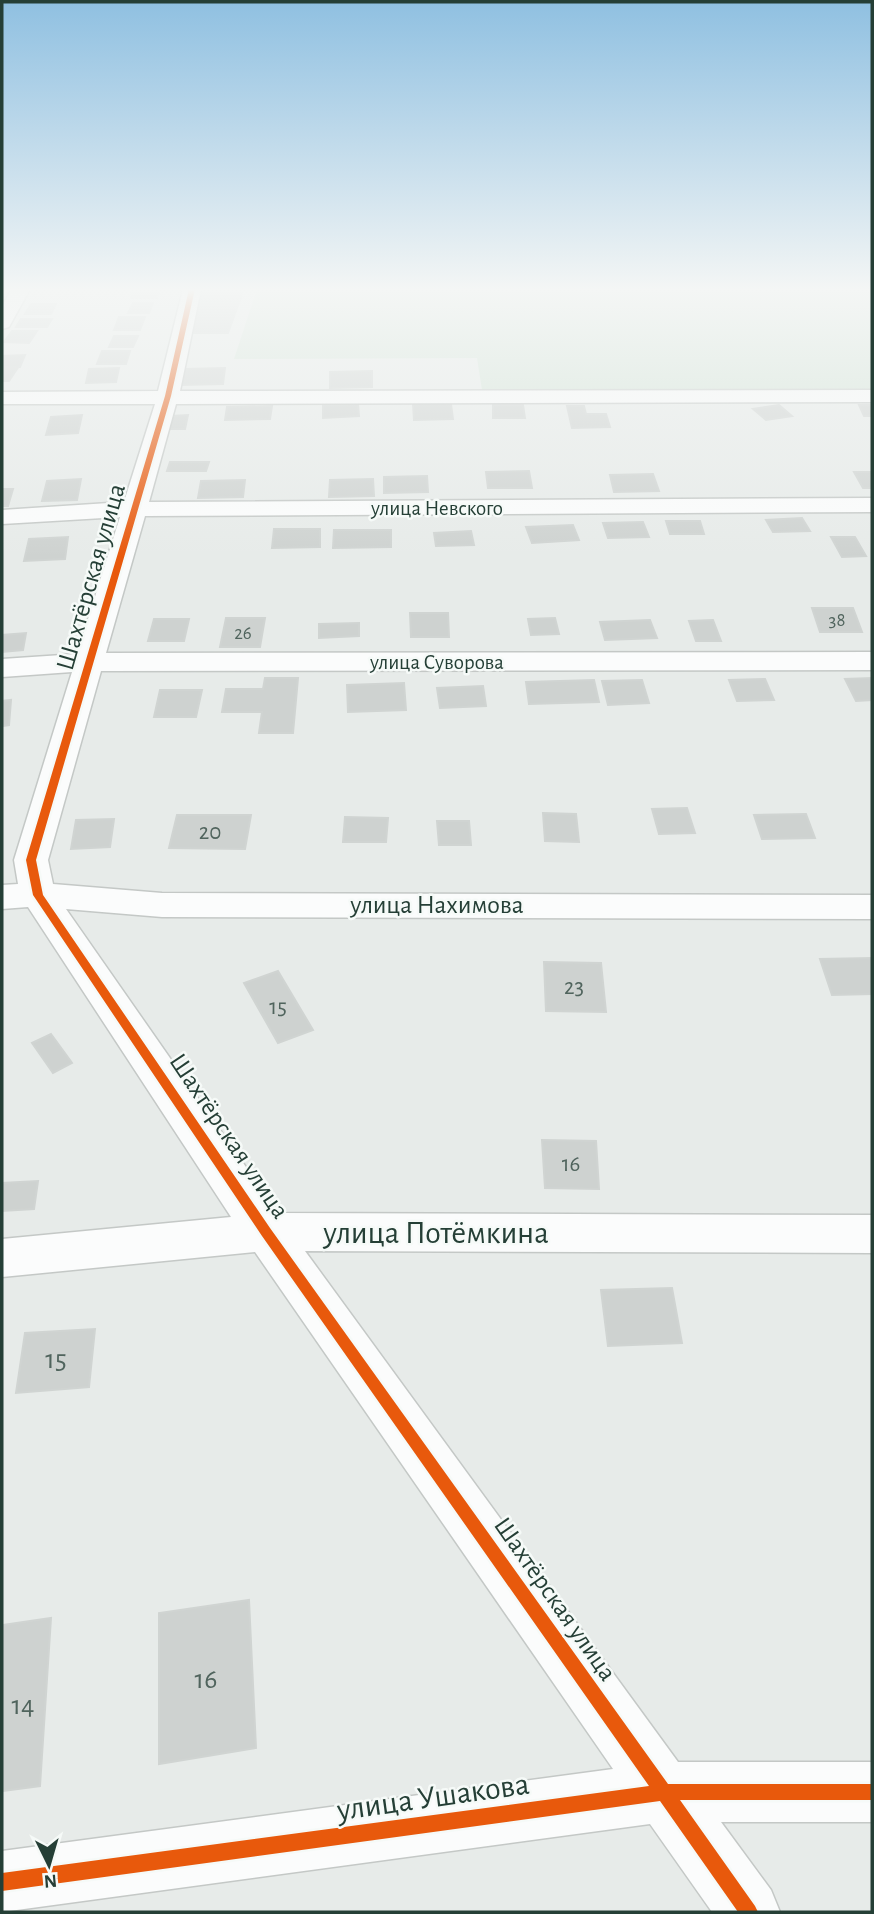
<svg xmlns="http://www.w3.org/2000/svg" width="874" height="1914" viewBox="0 0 874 1914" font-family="'Alegreya Sans',sans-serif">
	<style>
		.green { fill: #d2e3d6 }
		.building { fill: #ced2d0; stroke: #d0d4d2; stroke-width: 2 }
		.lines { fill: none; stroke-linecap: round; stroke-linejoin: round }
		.minor-casing { stroke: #c4c8c6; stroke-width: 3 }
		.minor { fill: #fbfcfc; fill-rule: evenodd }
		.cycleway-casing { stroke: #f6faf8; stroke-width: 5 }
		.cycleway { fill: #e8590c; fill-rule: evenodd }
		.labels { text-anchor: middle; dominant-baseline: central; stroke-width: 5; stroke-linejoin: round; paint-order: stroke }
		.far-number-label { font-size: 19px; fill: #50645d }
		.far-street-label { font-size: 21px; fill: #253f36; stroke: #f6faf8 }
		.number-label { font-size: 23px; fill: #50645d }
		.street-label { font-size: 26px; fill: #253f36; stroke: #f6faf8 }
		.near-number-label { font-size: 28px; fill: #50645d }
		.near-street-label { font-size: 32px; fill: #253f36; stroke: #f6faf8 }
	</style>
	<rect width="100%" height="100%" fill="#e7ebe9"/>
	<polygon class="green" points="257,289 872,289 872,390 482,390 477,358 234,359"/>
	<g class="building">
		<polygon points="134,289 160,289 157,298 131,298"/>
		<polygon points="202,289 244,289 228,333 183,333"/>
		<polygon points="133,303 153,303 149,313 128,313"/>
		<polygon points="31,304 56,304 51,314 25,314"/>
		<polygon points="119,317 145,317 140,330 114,330"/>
		<polygon points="21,319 52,319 47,327 16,327"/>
		<polygon points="12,331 37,331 29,343 4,342"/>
		<polygon points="114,336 138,336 133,347 109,347"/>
		<polygon points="102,351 130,351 126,364 97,364"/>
		<polygon points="25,355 20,367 2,367 2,356"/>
		<polygon points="119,368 116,382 86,383 89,369"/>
		<polygon points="225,368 223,384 180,385 184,369"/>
		<polygon points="2,369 17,369 9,381 2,381"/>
		<polygon points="372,371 372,387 330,388 330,372"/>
		<polygon points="358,404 359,416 323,418 323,405"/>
		<polygon points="413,404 451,404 453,419 414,420"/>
		<polygon points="493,405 523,405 525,418 493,418"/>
		<polygon points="779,405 792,416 766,420 753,409"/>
		<polygon points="859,405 872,405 872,416 864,416"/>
		<polygon points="272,406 270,419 225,420 227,407"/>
		<polygon points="567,406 584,406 586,414 606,414 610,427 572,428"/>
		<polygon points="82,415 78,433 46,435 51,417"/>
		<polygon points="188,415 185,429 167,429 171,416"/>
		<polygon points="170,462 209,462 206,471 167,471"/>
		<polygon points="529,471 532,488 488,488 486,472"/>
		<polygon points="854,472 872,472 872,488 863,488"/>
		<polygon points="653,474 659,491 614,492 610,475"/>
		<polygon points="427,476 428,492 384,493 384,477"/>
		<polygon points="81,479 77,500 42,501 47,481"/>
		<polygon points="373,479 374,496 329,497 330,480"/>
		<polygon points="245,480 243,497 198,498 201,481"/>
		<polygon points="2,489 13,489 8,506 2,506"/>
		<polygon points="802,518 810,531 773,532 766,520"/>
		<polygon points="666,521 700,521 704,534 670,534"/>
		<polygon points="643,522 649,537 608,538 603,523"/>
		<polygon points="573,525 579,540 532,543 526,527"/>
		<polygon points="274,529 320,529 320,547 272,548"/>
		<polygon points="334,530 391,530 391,547 333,548"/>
		<polygon points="471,531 474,545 436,546 434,533"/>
		<polygon points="68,537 65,559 24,561 29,539"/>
		<polygon points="831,537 855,537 866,556 842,557"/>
		<polygon points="812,608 853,608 862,632 820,632"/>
		<polygon points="410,613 448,613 449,637 411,637"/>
		<polygon points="226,618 265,618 260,647 220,647"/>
		<polygon points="555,618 559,634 531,635 528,619"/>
		<polygon points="154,619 189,619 184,641 148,641"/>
		<polygon points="650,620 657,638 605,640 600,622"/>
		<polygon points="713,620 721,641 696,641 689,621"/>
		<polygon points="359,623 359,636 319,638 319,624"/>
		<polygon points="26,633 23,650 2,652 2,635"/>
		<polygon points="265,678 298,678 293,733 259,733 262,712 222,712 226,689 263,689"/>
		<polygon points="872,678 872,700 856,701 845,679"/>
		<polygon points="765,679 774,700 737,701 729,680"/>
		<polygon points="594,680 599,702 529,704 526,682"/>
		<polygon points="642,680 649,703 608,705 602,681"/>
		<polygon points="404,683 406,710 348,712 347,685"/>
		<polygon points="483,686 486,706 440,708 437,688"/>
		<polygon points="160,690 202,690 196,717 154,717"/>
		<polygon points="11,700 9,725 2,726 2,701"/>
		<polygon points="687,808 695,833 659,834 652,809"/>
		<polygon points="543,813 576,814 579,842 545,841"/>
		<polygon points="806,814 815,838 762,839 754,815"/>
		<polygon points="177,815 251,815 245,849 169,848"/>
		<polygon points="345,817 388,818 386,842 343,842"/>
		<polygon points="114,819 110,847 71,849 76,820"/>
		<polygon points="437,821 469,821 471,845 439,845"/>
		<polygon points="872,958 872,994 832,995 820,959"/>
		<polygon points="544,962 601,963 606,1012 546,1011"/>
		<polygon points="278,971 313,1030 278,1043 244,983"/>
		<polygon points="51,1034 72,1063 53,1073 32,1043"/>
		<polygon points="542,1140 596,1141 599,1189 545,1188"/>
		<polygon points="38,1181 34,1209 2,1211 2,1183"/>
		<polygon points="672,1288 682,1343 608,1346 601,1290"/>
		<polygon points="95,1329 89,1387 16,1393 25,1333"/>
		<polygon points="249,1600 256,1748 159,1764 159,1613"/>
		<polygon points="51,1618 40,1786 2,1791 2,1625"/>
	</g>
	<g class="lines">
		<defs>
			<g id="minor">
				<polygon points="12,289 30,289 9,327 2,329 2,306"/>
				<polygon points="183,289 201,289 180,391 872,390 872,402 176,404 149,502 872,498 872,512 145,516 106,653 872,652 872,670 101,671 48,860 53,884 162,893 872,895 872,919 162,917 66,909 278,1213 872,1215 872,1253 305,1251 678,1762 872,1762 872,1822 721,1822 771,1890 780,1912 712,1912 650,1824 2,1912 2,1851 613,1769 255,1252 2,1277 2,1239 231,1217 28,907 2,909 2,885 18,884 14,860 72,672 2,677 2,659 77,654 120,517 2,524 2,510 124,502 155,404 2,404 2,392 158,391"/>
			</g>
		</defs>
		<use href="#minor" class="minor-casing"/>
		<use href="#minor" class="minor"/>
		<defs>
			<polygon id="cycleway" points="189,289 195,289 171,396 36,860 43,895 270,1228 668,1784 872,1784 872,1800 680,1800 755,1906 758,1912 738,1912 660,1801 2,1891 2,1873 649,1786 262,1236 33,895 26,860 165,396"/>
		</defs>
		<use href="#cycleway" class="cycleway-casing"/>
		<use href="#cycleway" class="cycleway"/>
	</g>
	<linearGradient id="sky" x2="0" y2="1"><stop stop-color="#8fc0e1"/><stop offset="0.52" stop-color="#f4f6f5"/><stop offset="1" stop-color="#f4f6f5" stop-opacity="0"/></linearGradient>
	<rect width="874" height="557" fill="url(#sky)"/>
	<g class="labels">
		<g class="far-number-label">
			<text x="837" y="620">38</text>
			<text x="243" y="633">26</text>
		</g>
		<g class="far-street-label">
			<text x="437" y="508">улица Невского</text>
			<text x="437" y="662">улица Суворова</text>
		</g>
		<g class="number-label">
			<text x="210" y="832">20</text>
			<text x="574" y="987">23</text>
			<text x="278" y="1007">15</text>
			<text x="571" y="1164">16</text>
		</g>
		<g class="street-label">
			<text transform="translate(91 577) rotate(-74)">Шахтёрская улица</text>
			<text x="437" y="905">улица Нахимова</text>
			<text transform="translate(229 1136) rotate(56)">Шахтёрская улица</text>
			<text transform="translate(555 1599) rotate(55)">Шахтёрская улица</text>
		</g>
		<g class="near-number-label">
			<text x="56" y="1360">15</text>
			<text x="206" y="1680">16</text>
			<text x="23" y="1706">14</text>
		</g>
		<g class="near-street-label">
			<text x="436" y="1233">улица Потёмкина</text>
			<text transform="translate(433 1797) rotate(-8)">улица Ушакова</text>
		</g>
	</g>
	<rect width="874" height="1914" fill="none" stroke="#253f36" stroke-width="7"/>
	<g transform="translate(49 1865) rotate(175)" stroke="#f6faf8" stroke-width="5" paint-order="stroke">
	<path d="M0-5L12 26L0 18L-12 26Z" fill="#253f36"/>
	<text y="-10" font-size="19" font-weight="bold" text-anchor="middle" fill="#253f36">N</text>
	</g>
</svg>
